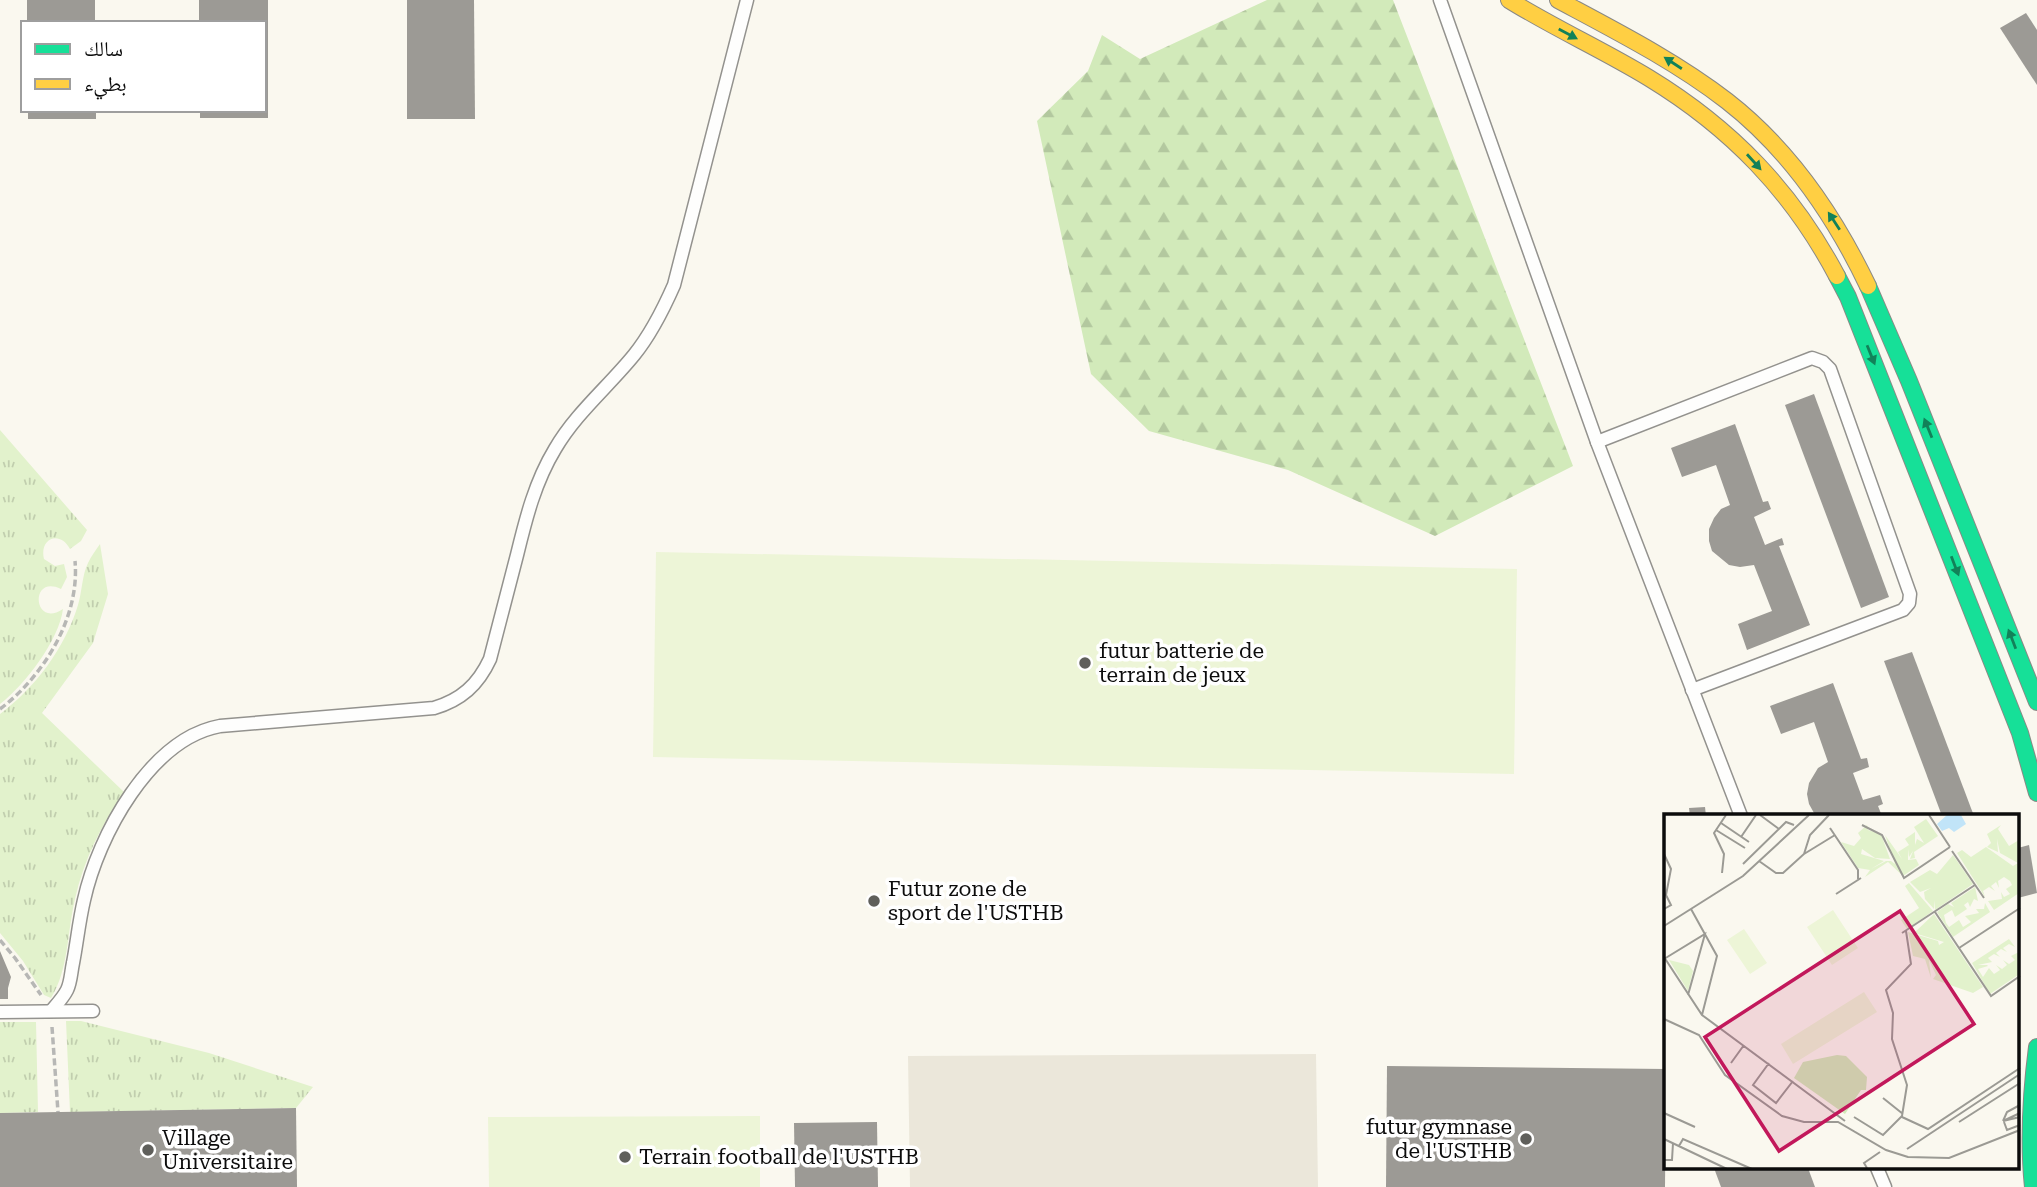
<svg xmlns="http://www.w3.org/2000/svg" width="2037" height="1187" viewBox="0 0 2037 1187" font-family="'Roboto Serif','Noto Naskh Arabic',serif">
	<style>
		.grass { fill: url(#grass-tufts) }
		.forest { fill: url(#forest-firs) }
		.pitch { fill: #edf5d7 }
		.plaza { fill: #ebe7da }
		.building { fill: #9c9a95 }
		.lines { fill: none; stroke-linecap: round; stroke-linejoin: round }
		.lane-casing { stroke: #93928e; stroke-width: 15 }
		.fast-casing { stroke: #8a8985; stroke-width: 18 }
		.slow-casing { stroke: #8a8985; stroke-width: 18 }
		.path { stroke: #b7b7b5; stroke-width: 3.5; stroke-dasharray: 7 3.5; stroke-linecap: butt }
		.lane { stroke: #fefefd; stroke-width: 12 }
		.fast { stroke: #16e098; stroke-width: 16 }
		.slow { stroke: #ffcf43; stroke-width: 16 }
		.oneway { fill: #128159 }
		.poi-dot { fill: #5f5f5b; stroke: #fff; stroke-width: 2.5 }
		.labels { text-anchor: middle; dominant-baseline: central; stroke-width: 7; stroke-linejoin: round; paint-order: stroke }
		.poi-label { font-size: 21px; fill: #0c0c0c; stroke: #fff; text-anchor: start }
		.inset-road { fill: none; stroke: #9b9a94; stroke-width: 2 }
		.view { fill: #c2185b; fill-opacity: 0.15; stroke: #c2185b; stroke-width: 3.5 }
		.inset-edge { fill: none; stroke: #0c0c0c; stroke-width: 3.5 }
	</style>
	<defs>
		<pattern id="grass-tufts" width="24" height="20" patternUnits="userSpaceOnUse" patternTransform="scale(1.75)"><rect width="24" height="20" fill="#e2f2cc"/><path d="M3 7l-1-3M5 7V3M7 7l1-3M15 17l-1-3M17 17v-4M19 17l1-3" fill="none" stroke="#c1ceae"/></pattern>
		<pattern id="forest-firs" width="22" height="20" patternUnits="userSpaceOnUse" patternTransform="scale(1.75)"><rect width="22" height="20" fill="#d2eaba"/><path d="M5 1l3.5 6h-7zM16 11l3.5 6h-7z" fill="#b3c89f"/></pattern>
	</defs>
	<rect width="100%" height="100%" fill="#faf8ef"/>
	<g class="grass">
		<path d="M 0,430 L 87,530 L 81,541 L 70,549 C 60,530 39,538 44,559 L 55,566 L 64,564 L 67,577 L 61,589 C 29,574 33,629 63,609 C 59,640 25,685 0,704 Z"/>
		<path d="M 100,544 L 108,594 L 93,643 L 42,713 L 124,792 C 101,826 84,859 75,899 C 67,932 69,969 51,998 L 44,995 L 23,961 L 0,933 L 0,714 C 35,688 65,648 78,605 C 82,592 82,575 88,563 C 91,556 96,550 100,544 Z"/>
		<polygon points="66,1021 81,1021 209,1053 313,1087 296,1108 70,1112"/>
		<polygon points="0,1022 36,1022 38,1112 0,1113"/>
	</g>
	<polygon class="forest" points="1267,0 1393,0 1573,466 1435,536 1288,470 1149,431 1091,374 1037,121 1088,71 1102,35 1140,59"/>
	<g class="pitch">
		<polygon points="656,552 1517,569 1514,774 653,757"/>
		<polygon points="760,1116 760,1187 489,1187 488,1117"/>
	</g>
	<polygon class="plaza" points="1316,1054 1318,1187 910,1187 908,1056"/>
	<g class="building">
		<rect x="27" y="0" width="68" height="23"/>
		<polygon points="199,0 268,0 268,118 200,118 200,110 264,110 264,23 199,23"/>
		<polygon points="407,0 474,0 475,119 407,119"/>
		<polygon points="2026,13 2037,30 2037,85 2000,28"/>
		<rect x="28" y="110" width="68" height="9"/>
		<polygon points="1814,394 1889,597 1861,608 1785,405"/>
		<polygon points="1735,424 1763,502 1768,501 1771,509 1754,517 1765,545 1782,538 1784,545 1779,546 1810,625 1747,650 1738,624 1772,611 1754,565 1740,567 1729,565 1712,551 1709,541 1709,529 1714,518 1721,509 1730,505 1716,465 1682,477 1671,448"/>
		<polygon points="1912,652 1974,816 1942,816 1884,661"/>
		<polygon points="1833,683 1861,759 1867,758 1869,767 1853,773 1863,800 1880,795 1883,804 1878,806 1882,816 1817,816 1814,813 1809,804 1807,794 1809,783 1818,768 1828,762 1814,722 1781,734 1770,706"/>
		<polygon points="1705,807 1706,816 1690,816 1689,808"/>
		<polygon points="2029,845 2037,893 2018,898 2018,848"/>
		<polygon points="0,951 11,977 8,988 8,999 0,999"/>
		<polygon points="1387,1066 1666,1069 1665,1187 1386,1187"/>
		<polygon points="296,1108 297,1187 0,1187 0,1113"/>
		<polygon points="877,1122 878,1187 795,1187 794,1123"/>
		<polygon points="1714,1168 1808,1168 1815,1187 1721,1187"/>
	</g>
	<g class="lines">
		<defs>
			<g id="lane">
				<polyline points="1440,0 1597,442 1741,816"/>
				<polyline points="1597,442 1812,358 1823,362 1830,369 1910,594 1909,603 1903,610 1692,690"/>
				<path d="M 51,1011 C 57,1004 63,998 67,990 C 71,982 71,972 73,963 C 77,942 79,921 84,900 C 98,836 150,739 220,726 L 434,708 C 461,700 478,685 490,659 C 499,624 508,590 517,555 C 526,518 535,482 555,449 C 576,413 608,387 634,355 C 651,334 663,310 674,285 L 747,0"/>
				<polyline points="0,1012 93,1011"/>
				<polyline points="1877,1168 1885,1187"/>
			</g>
			<g id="fast">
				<polyline points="1837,276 1848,297 2020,733 2037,793"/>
				<polyline points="1868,286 1909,381 2037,702"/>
				<path d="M 2033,1187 C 2028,1140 2031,1094 2037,1047"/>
			</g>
			<g id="slow">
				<path d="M 1509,0 C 1554,28 1603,50 1649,78 C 1731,128 1792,191 1837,276"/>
				<path d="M 1558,0 C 1616,31 1675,61 1727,101 C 1790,150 1834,215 1868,286"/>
			</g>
		</defs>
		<use href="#lane" class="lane-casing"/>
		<use href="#fast" class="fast-casing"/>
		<use href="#slow" class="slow-casing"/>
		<g class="path">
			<path d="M 0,709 C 44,676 80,617 75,561"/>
			<polyline points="0,940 15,958 41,995"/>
			<polyline points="52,1027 58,1112"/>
		</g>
		<use href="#lane" class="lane"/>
		<use href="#fast" class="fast"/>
		<use href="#slow" class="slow"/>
	</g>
	<defs><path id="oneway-solid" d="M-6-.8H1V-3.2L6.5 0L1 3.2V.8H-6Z" transform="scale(1.75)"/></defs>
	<g class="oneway">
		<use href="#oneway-solid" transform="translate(1568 34) rotate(28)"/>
		<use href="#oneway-solid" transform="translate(1673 63) rotate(-147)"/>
		<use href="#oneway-solid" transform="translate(1754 162) rotate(48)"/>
		<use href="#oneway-solid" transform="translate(1834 221) rotate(-123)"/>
		<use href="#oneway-solid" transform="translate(1871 355) rotate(68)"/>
		<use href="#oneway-solid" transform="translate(1928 428) rotate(-112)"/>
		<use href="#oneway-solid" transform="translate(1955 566) rotate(69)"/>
		<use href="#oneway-solid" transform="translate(2012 639) rotate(-111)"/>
	</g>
	<g class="poi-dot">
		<circle cx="1085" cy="663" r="7"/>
		<circle cx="874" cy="901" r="7"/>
		<circle cx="1526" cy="1139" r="7"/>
		<circle cx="148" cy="1150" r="7"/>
		<circle cx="625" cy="1157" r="7"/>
	</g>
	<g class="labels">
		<g class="poi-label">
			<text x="1099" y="651">futur batterie de<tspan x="1099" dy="24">terrain de jeux</tspan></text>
			<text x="888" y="889">Futur zone de<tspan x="888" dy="24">sport de l'USTHB</tspan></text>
			<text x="1512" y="1127" text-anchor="end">futur gymnase<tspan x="1512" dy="24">de l'USTHB</tspan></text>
			<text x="162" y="1138">Village<tspan x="162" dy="24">Universitaire</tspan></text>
			<text x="639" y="1157">Terrain football de l'USTHB</text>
		</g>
	</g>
	<g transform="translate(1664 814)">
		<rect width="355" height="355" fill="#faf8ef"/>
		<path d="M 262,5 L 274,22 L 250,38 L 251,44 L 246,45 L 249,37 L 245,43 L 244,35 L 244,46 L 252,45 L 255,51 L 239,62 L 224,48 L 201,63 L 206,56 L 194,54 L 177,28 L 190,32 L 197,24 L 194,19 L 203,11 L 204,16 L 217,20 L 226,45 L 211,44 L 198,35 L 197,40 L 220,47 L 207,55 L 222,47 L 227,47 L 231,50 L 221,21 L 238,45 L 234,38 L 245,31 L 241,25 L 251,18 L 251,31 L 253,25 L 260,29 L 250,13 ZM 337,11 L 334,15 L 345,32 L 355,26 L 355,79 L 330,96 L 324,87 L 338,85 L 337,78 L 340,83 L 346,80 L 342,75 L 348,71 L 346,67 L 340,63 L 334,67 L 335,74 L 332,68 L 327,72 L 331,77 L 325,73 L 319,77 L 321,83 L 293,39 L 298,36 L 307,43 L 322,33 L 349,52 L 354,49 L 336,39 L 333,25 L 334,38 L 323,33 L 327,29 L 323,20 ZM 289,41 L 309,70 L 271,96 L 271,86 L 270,95 L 261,85 L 260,78 L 267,74 L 256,78 L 246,68 L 266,56 L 273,60 ZM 245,69 L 269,97 L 243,115 L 237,106 L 255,94 L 241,72 ZM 311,73 L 314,87 L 310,85 L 306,93 L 304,88 L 300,91 L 303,95 L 291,103 L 288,96 L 280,101 L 282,109 L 285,113 L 295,106 L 299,113 L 307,108 L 301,102 L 315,99 L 312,95 L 320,95 L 321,89 L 326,98 L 289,123 L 273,98 L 284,90 L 290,93 L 287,89 ZM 270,100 L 319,173 L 309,179 L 269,165 L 272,161 L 265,146 L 267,164 L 261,145 L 249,142 L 244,118 L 274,127 L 275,131 L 280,128 L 250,119 ZM 345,125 L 351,133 L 345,130 L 339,134 L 343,138 L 337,135 L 332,139 L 336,143 L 330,140 L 324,144 L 328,148 L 314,151 L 323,151 L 324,152 L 314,155 L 319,163 L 325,154 L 330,160 L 336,156 L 332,151 L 338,155 L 343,151 L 339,146 L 345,150 L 351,146 L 347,142 L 355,138 L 354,161 L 326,180 L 308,149 ZM 5,146 L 25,151 L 29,157 L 24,177 Z" fill="#e2f2cc"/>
		<path d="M 173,241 L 182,242 L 203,263 L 202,276 L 197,276 L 181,300 L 130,264 L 139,248 Z" fill="#d2eaba"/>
		<path d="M 169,96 L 194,134 L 168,151 L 143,113 ZM 80,115 L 103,149 L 86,160 L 63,126 ZM 200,178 L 213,198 L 129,250 L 117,230 Z" fill="#edf5d7"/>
		<path d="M 283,1 L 297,1 L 302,10 L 290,18 L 285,14 L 278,17 L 273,10 Z" fill="#c1e4f8"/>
		<path class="inset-road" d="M 96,1 L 115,15M 265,1 L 286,33M 57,9 L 85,28M 198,11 L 218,21 L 240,64 L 286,33M 166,14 L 194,56 L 194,65M 52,16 L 81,34M 77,23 L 92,1M 288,37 L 320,84M 0,40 L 7,55 L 2,81 L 7,91 L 0,95M 140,40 L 171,21M 95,47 L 112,59 L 119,59 L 140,40 L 146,21 L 165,1M 79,50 L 122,8 L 130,11M 58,59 L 60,40 L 50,19 L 62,1M 172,80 L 197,64M 27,95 L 53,142 L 38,201M 271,98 L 327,182 L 356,162M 0,112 L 79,62 L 145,1M 238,119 L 311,71M 295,134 L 356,94M 0,143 L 38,201 L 181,307M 0,145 L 41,120 L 24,181M 0,205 L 35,221 L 61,261 L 118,302 L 140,308 L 174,308 L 222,336 L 244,343M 67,249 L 80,231M 105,249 L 89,271 L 112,289 L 129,267M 219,284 L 239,300M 0,299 L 31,313M 356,299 L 339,307 L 356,303M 190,303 L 219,321 L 238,302 L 243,271 L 228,225 L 229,199 L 222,176 L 247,150 L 242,117M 238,303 L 264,315 L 356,254M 339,307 L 343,298 L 356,291M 295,308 L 356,269M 340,308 L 343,316 L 356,311M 0,325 L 63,355M 15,332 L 19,325 L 88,355M 243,335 L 356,260M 244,343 L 285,344 L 356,316M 0,346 L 8,346 L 9,329M 203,354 L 200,349 L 216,338"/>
		<path class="view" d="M 236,97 L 310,210 L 115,337 L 41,223 Z"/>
		<rect width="355" height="355" class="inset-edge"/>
	</g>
	<rect x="21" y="21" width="245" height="91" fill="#ffffff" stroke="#9e9e9e" stroke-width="2"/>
	<rect x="35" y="44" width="35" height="10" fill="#16e098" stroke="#9e9e9e" stroke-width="2"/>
	<text x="84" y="56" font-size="21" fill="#0c0c0c">سالك</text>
	<rect x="35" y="79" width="35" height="10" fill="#ffcf43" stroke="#9e9e9e" stroke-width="2"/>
	<text x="84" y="91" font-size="21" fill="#0c0c0c">بطيء</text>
</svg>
